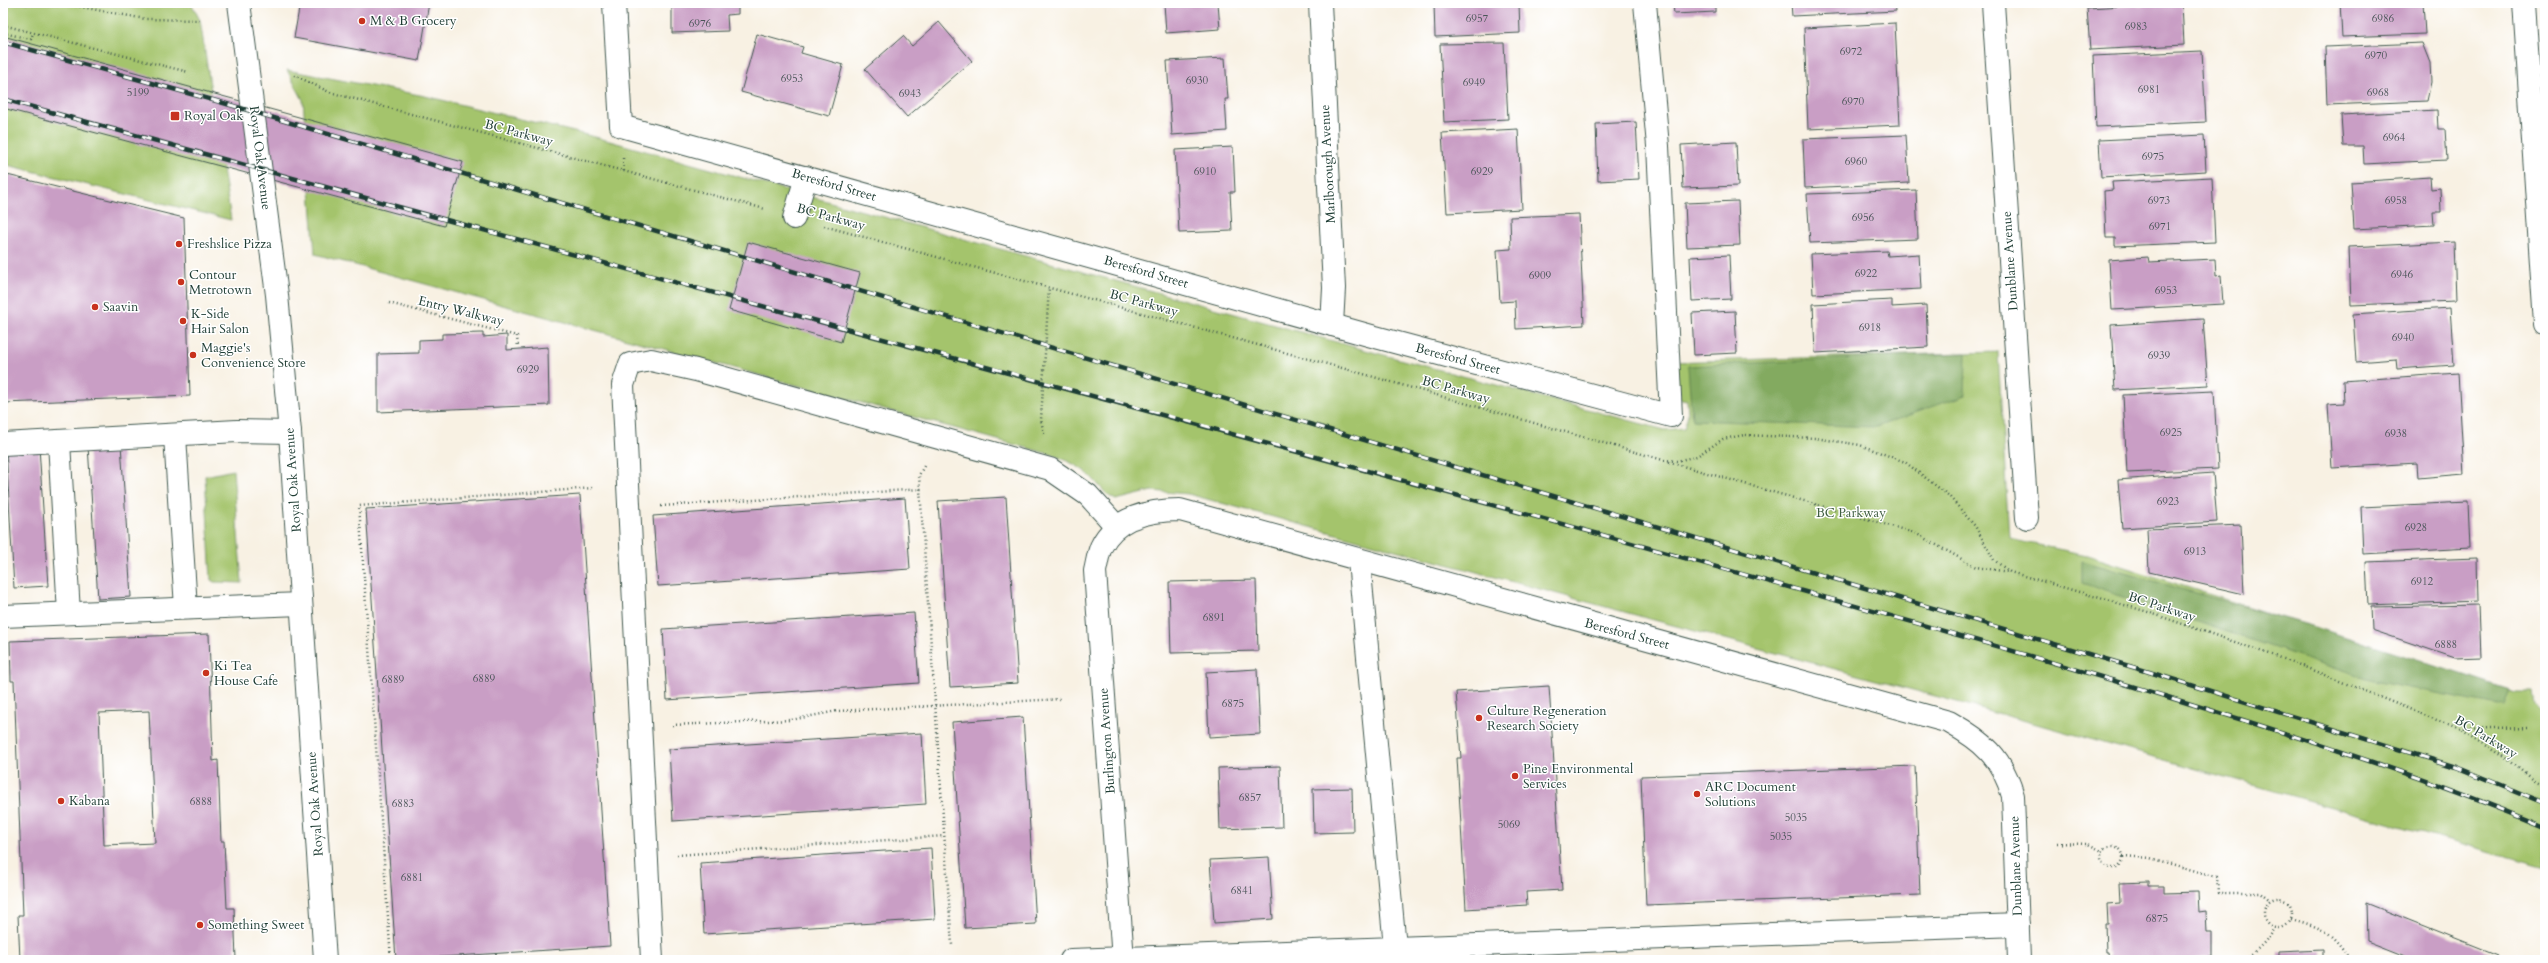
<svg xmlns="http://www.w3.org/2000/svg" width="2548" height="963" viewBox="0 0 2548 963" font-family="Cardo,serif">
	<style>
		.green { fill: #a4c46c; stroke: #628050 }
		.forest { fill: #83aa60; stroke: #51744a }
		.building { fill: #c99ec5; fill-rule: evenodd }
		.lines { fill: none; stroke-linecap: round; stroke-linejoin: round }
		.minor-casing { stroke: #40584e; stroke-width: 24 }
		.path { stroke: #40584e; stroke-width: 2.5; stroke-dasharray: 1 3; stroke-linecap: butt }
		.minor { stroke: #fff; stroke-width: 22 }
		.rail-casing { stroke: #1f3d34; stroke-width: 4.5 }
		.rail { stroke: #fff; stroke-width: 3; stroke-dasharray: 9; stroke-linecap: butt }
		.poi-dot { fill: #c8321e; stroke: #fff; stroke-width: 1.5 }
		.labels { text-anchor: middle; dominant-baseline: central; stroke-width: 3; stroke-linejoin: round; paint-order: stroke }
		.number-label { font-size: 11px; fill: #4a5558 }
		.poi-label { font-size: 13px; fill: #1f3d34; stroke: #fff; text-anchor: start }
		.street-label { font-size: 13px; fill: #1f3d34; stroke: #fff }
		.park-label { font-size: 13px; fill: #405f42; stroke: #fff }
	</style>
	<rect width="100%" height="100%" fill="#fff"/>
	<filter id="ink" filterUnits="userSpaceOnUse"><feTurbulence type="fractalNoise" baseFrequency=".025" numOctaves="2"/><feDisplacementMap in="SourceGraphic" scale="8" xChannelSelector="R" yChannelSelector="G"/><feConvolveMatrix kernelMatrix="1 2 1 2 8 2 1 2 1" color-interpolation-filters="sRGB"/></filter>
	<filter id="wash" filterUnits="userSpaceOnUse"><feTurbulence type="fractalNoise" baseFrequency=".012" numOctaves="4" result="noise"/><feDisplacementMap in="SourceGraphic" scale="16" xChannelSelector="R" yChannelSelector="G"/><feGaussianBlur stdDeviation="0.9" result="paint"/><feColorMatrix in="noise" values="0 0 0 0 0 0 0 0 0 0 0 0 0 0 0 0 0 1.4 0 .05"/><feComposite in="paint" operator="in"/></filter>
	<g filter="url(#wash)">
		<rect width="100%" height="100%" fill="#f8f1e3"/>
		<g class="green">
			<polygon points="3,3 191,3 200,20 231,220 3,164"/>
			<path d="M 287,70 L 425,96 L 595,137 L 1369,351 L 1665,430 L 1684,428 L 1688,414 L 1687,400 L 1670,397 L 1670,362 L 1998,352 L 2009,539 L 2087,555 L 2516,693 L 2533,693 L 2535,707 L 2545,717 L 2545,839 L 2543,844 L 2545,867 L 1983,709 L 1188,494 L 1152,491 L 1116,500 C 1105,495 1101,487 1093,479 C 1082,467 1068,461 1053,455 L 315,254 L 303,100 Z"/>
			<polygon points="233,470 242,583 214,582 211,580 205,476"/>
		</g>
		<g class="forest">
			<polygon points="1966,353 1965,395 1876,427 1692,420 1688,366"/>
			<polygon points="2082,561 2312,626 2510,690 2504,706 2373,681 2082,583"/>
		</g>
		<g id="blocks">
			<g class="building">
				<polygon points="300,3 429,3 419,61 294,38"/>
				<polygon points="672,3 738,3 738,14 727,15 728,31 672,33"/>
				<polygon points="966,3 999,3 999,4 966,6"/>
				<polygon points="1164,3 1218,3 1220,29 1166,33"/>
				<polygon points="1434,3 1519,3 1520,33 1435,37"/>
				<polygon points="1673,3 1715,3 1715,12 1674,14"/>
				<polygon points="1791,3 1895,3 1896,11 1792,16"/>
				<polygon points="2182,3 2184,45 2090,50 2087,8"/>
				<polygon points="2340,3 2423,3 2425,34 2342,37"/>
				<polygon points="939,22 972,61 907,117 865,69 903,36 912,46"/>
				<polygon points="1895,23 1900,125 1808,129 1804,28"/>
				<polygon points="757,34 803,47 801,53 843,65 829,116 741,92"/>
				<polygon points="3,36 463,162 444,226 3,108"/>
				<polygon points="1504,43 1508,119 1444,122 1440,44"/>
				<polygon points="2422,43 2430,63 2431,82 2427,101 2327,105 2325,47"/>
				<polygon points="2202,51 2206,122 2096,127 2093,56"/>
				<polygon points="1225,58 1228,99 1225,99 1227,131 1172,135 1167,61"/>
				<polygon points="2437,110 2438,129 2445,129 2447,160 2364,164 2363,146 2343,146 2341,115"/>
				<polygon points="1636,122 1639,179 1598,181 1596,124"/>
				<polygon points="1518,129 1522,209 1447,213 1442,133"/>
				<polygon points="1906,135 1909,183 1805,188 1803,139"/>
				<polygon points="2204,135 2206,171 2101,177 2099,140"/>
				<polygon points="1736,142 1738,186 1683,188 1681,145"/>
				<polygon points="1233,147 1235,192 1230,192 1232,231 1179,233 1175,150"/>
				<polygon points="3,174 184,218 190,396 3,403"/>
				<polygon points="2212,177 2215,242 2115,246 2115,238 2106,238 2104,191 2113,190 2112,182"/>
				<polygon points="2430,177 2431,189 2440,188 2441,212 2433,212 2434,225 2354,229 2351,182"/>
				<polygon points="1916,190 1918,239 1810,243 1807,194"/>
				<polygon points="1738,201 1740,245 1687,247 1685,203"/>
				<polygon points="1579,214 1584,325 1516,329 1515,301 1500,302 1497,250 1511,249 1510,217"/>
				<polygon points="748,242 860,273 841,342 729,310"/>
				<polygon points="2454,242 2456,301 2351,305 2349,247"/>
				<polygon points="1887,251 1888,256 1919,254 1921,289 1813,294 1811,254"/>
				<polygon points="1729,255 1731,299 1692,301 1690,257"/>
				<polygon points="2148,257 2149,262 2215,259 2216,276 2221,275 2223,304 2112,310 2109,260"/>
				<polygon points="1892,300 1892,307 1926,305 1928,347 1815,353 1813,304"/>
				<polygon points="2450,308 2454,365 2397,369 2396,359 2356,362 2353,314"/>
				<polygon points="1735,311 1737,353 1694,355 1692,313"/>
				<polygon points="2203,319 2208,385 2115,390 2111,325"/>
				<polygon points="483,333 483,337 507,335 507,350 548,347 549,405 378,412 378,354 419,353 419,340 442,339 442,334"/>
				<polygon points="2458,373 2464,474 2418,478 2417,463 2332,468 2328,404 2344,403 2343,381"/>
				<polygon points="2214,391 2218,469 2127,473 2123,395"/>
				<polygon points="121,444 131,597 98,599 88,446"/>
				<polygon points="39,447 48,586 14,588 6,448"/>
				<polygon points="2213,473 2217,522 2122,528 2118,480"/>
				<polygon points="580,495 610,946 396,960 366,509"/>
				<polygon points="1006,497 1018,683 950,687 938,501"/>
				<polygon points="905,498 910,569 658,586 653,516"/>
				<polygon points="2468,502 2470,548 2363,554 2361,507"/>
				<polygon points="2241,525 2244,594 2149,572 2147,529"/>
				<polygon points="2477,558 2478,601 2368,605 2366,562"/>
				<polygon points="1256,580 1258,651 1171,653 1169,582"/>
				<polygon points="2479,605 2481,657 2455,658 2372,630 2371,607"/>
				<polygon points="914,613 919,683 667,700 663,629"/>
				<path d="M 209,634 L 213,761 L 218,760 L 221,841 L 224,841 L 227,908 L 234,908 L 236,959 L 20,960 L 18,915 L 23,915 L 14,681 L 11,681 L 10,641 ZM 149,711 L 155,843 L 104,845 L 99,713 Z"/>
				<polygon points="1257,669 1260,734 1209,737 1206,672"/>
				<polygon points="1549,686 1562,890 1526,892 1527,905 1466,909 1457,758 1461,758 1456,692"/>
				<polygon points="1023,717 1036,924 965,928 952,722"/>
				<polygon points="922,733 926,804 673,821 669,749"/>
				<polygon points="1280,766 1282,827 1220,829 1218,768"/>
				<polygon points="1915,766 1920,895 1646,905 1641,776"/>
				<polygon points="1352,788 1353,832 1314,833 1313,789"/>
				<polygon points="931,848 935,919 704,934 700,863"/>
				<polygon points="1269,857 1273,919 1214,923 1210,860"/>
				<polygon points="2149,882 2149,886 2164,886 2164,893 2198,892 2199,912 2206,911 2207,932 2212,932 2212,957 2181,960 2109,960 2108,952 2106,952 2105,924 2108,924 2107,904 2120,903 2119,883"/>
				<polygon points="2366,903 2497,955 2495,960 2415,960 2367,941"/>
				<polygon points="2323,950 2323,960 2278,960 2278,952"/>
			</g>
		</g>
	</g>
	<g filter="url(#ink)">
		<use href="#blocks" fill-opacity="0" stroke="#40584e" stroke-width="1"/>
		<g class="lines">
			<defs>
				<g id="minor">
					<polyline points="239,3 277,295 290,432 325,960"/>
					<polyline points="614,3 621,126 1368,335 1671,416 1658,146 1645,3"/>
					<polyline points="1320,3 1334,288 1332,325"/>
					<polyline points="1993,3 2027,518"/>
					<polyline points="2524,3 2545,324"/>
					<polyline points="794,218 806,177"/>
					<polyline points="175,436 186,608"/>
					<polyline points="59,442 69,613"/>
					<polyline points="3,444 237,431 290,432"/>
					<polyline points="1359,561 1395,947"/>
					<polyline points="3,616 301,604"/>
					<polyline points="652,960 623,385 630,364 651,360 696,370 1050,469 1088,495 1116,526"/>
					<polyline points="1071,960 2018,925"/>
					<path d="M 1123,960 L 1095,571 C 1097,563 1098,554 1101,547 C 1115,517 1150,510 1180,510 L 1949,722 C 1983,741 2002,757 2013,796 L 2019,960"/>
				</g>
			</defs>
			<use href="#minor" class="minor-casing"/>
			<g class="path">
				<polyline points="60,3 145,19 200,20"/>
				<polyline points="3,25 188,72"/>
				<polyline points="3,33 31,39 33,33"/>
				<polyline points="294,75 329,92 765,209"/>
				<polyline points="623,158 624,172"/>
				<polyline points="824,226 1360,373 1663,460 1677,461 1697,456 1723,439 1744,435 1815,438 1860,445 1905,462 1948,495 1975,526 1994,560 2010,572 2145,611 2287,660 2459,729 2510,761 2535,782 2545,786"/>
				<polyline points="389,303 517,336 518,347"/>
				<polyline points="1044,434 1041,420 1049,287"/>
				<polyline points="1669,462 1915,533 1976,567 2009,572"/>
				<polyline points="924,466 919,475 952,945"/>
				<polyline points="661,506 922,489"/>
				<polyline points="672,725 791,720 837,711 1060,699"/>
				<polyline points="2459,729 2529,727"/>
				<polyline points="2057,843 2088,844 2102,851"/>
				<circle cx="2112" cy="857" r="11"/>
				<polyline points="677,855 944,836"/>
				<polyline points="2123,856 2150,858 2217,877 2218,893 2260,893 2270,901"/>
				<circle cx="2278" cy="913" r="14"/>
				<path d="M 2291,919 C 2321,927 2333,932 2350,960"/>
				<polyline points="391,960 359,506 593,488"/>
				<polyline points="551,960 609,957"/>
				<path d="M 2241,960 C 2255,954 2268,940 2275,927"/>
			</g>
			<use href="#minor" class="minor"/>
			<defs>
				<g id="rail">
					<polyline points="3,42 220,102 2146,671 2456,767 2545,803"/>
					<path d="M 3,99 C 537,246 1072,388 1606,536 C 1802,591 1999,645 2194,705 C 2312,741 2430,779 2545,827"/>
				</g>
			</defs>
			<use href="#rail" class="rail-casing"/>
			<use href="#rail" class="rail"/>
		</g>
	</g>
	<g class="poi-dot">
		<circle cx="362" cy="21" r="4"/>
		<rect x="170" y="111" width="10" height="10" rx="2"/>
		<circle cx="179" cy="244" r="4"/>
		<circle cx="181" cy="282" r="4"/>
		<circle cx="95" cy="307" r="4"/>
		<circle cx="183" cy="321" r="4"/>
		<circle cx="193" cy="355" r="4"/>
		<circle cx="206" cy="673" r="4"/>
		<circle cx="1479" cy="718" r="4"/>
		<circle cx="1515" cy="776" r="4"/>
		<circle cx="1697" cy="794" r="4"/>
		<circle cx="61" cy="801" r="4"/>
		<circle cx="200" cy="925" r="4"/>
	</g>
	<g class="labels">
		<g class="number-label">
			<text x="1477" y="18">6957</text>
			<text x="2383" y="18">6986</text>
			<text x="700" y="23">6976</text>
			<text x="2136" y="26">6983</text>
			<text x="1851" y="51">6972</text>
			<text x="2376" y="55">6970</text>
			<text x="792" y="78">6953</text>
			<text x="1197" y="80">6930</text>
			<text x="1474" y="82">6949</text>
			<text x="2149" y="89">6981</text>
			<text x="138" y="92">5199</text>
			<text x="2378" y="92">6968</text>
			<text x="910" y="93">6943</text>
			<text x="1853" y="101">6970</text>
			<text x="2394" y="137">6964</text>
			<text x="2153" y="156">6975</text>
			<text x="1856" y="161">6960</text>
			<text x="1205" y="171">6910</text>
			<text x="1482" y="171">6929</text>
			<text x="2159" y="200">6973</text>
			<text x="2396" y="200">6958</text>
			<text x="1863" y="217">6956</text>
			<text x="2160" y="226">6971</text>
			<text x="1866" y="273">6922</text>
			<text x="2402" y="274">6946</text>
			<text x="1540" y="275">6909</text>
			<text x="2166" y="290">6953</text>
			<text x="1870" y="327">6918</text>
			<text x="2403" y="337">6940</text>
			<text x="2159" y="355">6939</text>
			<text x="528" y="369">6929</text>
			<text x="2171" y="432">6925</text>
			<text x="2396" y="433">6938</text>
			<text x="2168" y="501">6923</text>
			<text x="2416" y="527">6928</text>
			<text x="2195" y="551">6913</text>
			<text x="2422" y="581">6912</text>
			<text x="1214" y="617">6891</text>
			<text x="2446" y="644">6888</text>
			<text x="484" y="678">6889</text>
			<text x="393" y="679">6889</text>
			<text x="1233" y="703">6875</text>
			<text x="1250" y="797">6857</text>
			<text x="201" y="801">6888</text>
			<text x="403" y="803">6883</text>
			<text x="1796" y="817">5035</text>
			<text x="1509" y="824">5069</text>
			<text x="1781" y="836">5035</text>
			<text x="412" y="877">6881</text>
			<text x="1242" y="890">6841</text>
			<text x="2157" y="918">6875</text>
		</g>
		<g class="poi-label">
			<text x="370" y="21">M &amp; B Grocery</text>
			<text x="184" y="116">Royal Oak</text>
			<text x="187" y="244">Freshslice Pizza</text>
			<text x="189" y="275">Contour<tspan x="189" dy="15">Metrotown</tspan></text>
			<text x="103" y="307">Saavin</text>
			<text x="191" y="314">K-Side<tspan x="191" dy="15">Hair Salon</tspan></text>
			<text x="201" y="348">Maggie's<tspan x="201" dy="15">Convenience Store</tspan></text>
			<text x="214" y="666">Ki Tea<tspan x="214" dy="15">House Cafe</tspan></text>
			<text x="1487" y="711">Culture Regeneration<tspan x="1487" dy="15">Research Society</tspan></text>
			<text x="1523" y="769">Pine Environmental<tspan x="1523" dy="15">Services</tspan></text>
			<text x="1705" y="787">ARC Document<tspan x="1705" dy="15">Solutions</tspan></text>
			<text x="69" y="801">Kabana</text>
			<text x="208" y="925">Something Sweet</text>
		</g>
		<g class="street-label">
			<text transform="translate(519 133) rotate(15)">BC Parkway</text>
			<text transform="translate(260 158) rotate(83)">Royal Oak Avenue</text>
			<text transform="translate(1328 164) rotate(-93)">Marlborough Avenue</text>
			<text transform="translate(834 185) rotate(16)">Beresford Street</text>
			<text transform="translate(831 217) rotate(15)">BC Parkway</text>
			<text transform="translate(2010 261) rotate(-94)">Dunblane Avenue</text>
			<text transform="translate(1146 272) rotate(16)">Beresford Street</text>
			<text transform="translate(1144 303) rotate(15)">BC Parkway</text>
			<text transform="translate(461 311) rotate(14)">Entry Walkway</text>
			<text transform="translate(1458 359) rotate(15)">Beresford Street</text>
			<text transform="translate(1456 390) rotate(16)">BC Parkway</text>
			<text transform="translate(293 480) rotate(-94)">Royal Oak Avenue</text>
			<text transform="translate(2162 607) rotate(18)">BC Parkway</text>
			<text transform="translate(1627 634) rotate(15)">Beresford Street</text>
			<text transform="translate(2486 737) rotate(31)">BC Parkway</text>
			<text transform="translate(1107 741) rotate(-94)">Burlington Avenue</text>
			<text transform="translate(315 804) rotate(-94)">Royal Oak Avenue</text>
			<text transform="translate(2016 866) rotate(-92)">Dunblane Avenue</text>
		</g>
		<g class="park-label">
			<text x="1851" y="513">BC Parkway</text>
		</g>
	</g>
	<rect width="2548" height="963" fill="none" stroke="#fff" stroke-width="16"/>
</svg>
